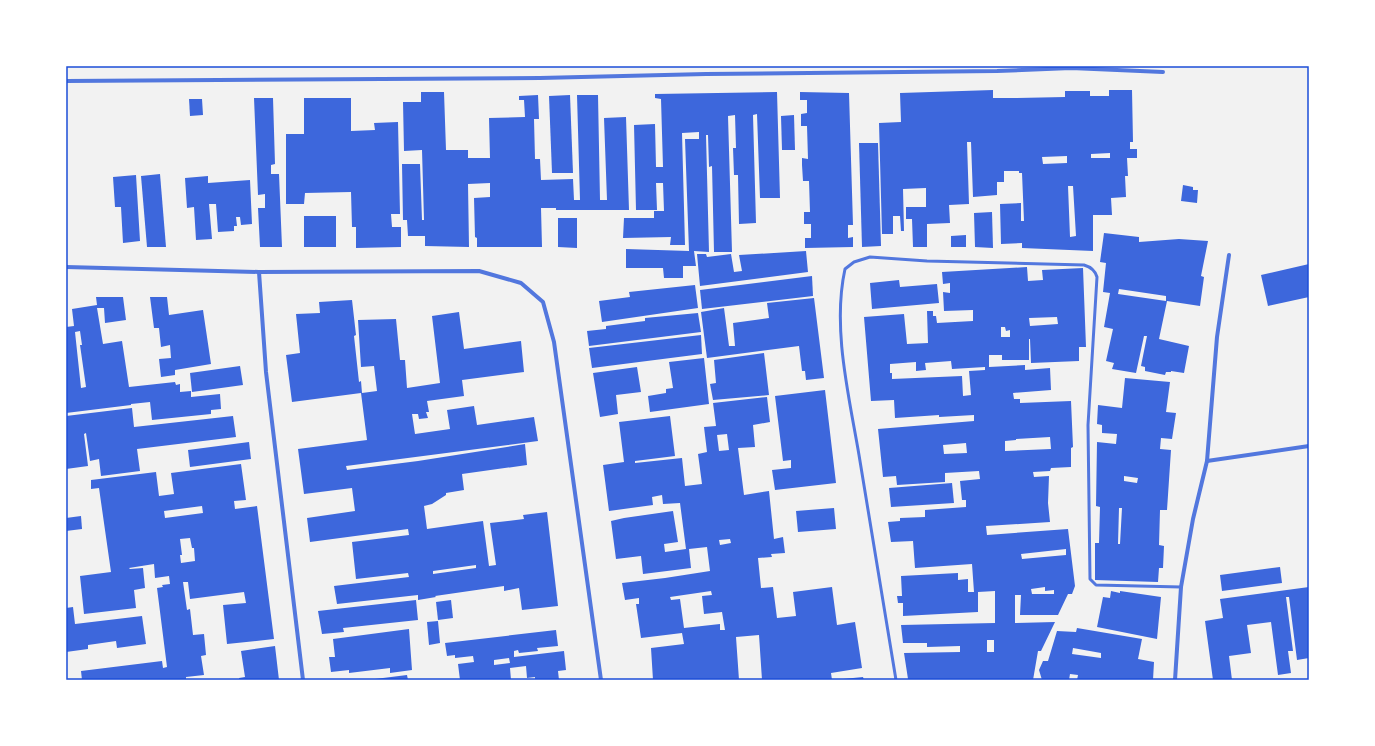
<svg xmlns="http://www.w3.org/2000/svg" width="1375" height="746" viewBox="0 0 1375 746" font-family="'Work Sans',sans-serif">
	<style>
		.building { fill: #3d67dc; fill-rule: evenodd }
		.lines { fill: none; stroke-linecap: round; stroke-linejoin: round }
		.service { stroke: #5277de; stroke-width: 3 }
		.minor { stroke: #5277de; stroke-width: 4 }
		.neatline { fill: none; stroke: #1d4ed8; stroke-width: 1.5 }
	</style>
	<rect width="100%" height="100%" fill="#f2f2f2"/>
	<g class="building">
		<path d="M 993,90 L 993,98 L 1017,98 L 1065,97 L 1065,91 L 1090,91 L 1090,96 L 1109,96 L 1109,90 L 1132,90 L 1133,142 L 1130,142 L 1130,149 L 1137,149 L 1137,158 L 1127,158 L 1128,176 L 1125,176 L 1126,197 L 1111,198 L 1112,215 L 1093,215 L 1093,251 L 1022,248 L 1022,243 L 1001,244 L 1000,204 L 1021,203 L 1021,221 L 1024,221 L 1022,173 L 1019,173 L 1019,171 L 1004,171 L 1004,182 L 997,182 L 997,195 L 973,197 L 971,142 L 967,142 L 969,204 L 949,205 L 950,223 L 927,224 L 927,247 L 913,247 L 912,219 L 906,219 L 906,207 L 926,207 L 926,188 L 903,189 L 904,231 L 901,231 L 900,216 L 893,216 L 893,234 L 882,234 L 879,123 L 901,122 L 900,93 ZM 1110,153 L 1110,158 L 1091,158 L 1091,154 ZM 1067,156 L 1067,163 L 1043,164 L 1042,157 ZM 1068,186 L 1073,186 L 1076,236 L 1070,237 Z"/>
		<polygon points="421,92 444,92 446,150 468,150 468,158 490,158 489,118 525,117 524,100 519,100 519,96 538,95 539,119 534,119 535,159 540,159 541,180 573,179 574,200 580,200 577,95 598,95 600,200 607,200 604,118 626,117 629,210 556,210 556,208 541,208 542,247 477,247 477,238 475,237 474,198 490,197 490,183 468,184 469,247 425,246 425,236 408,236 407,220 403,220 402,164 420,164 422,220 424,220 422,150 404,151 403,102 421,102"/>
		<polygon points="777,92 780,198 760,198 757,114 753,115 756,223 739,224 738,175 734,175 733,148 736,148 735,115 728,116 732,252 714,252 712,166 709,167 708,135 706,135 709,252 694,251 696,266 683,266 683,278 664,278 663,268 626,268 626,249 689,251 685,139 699,139 699,132 682,133 685,245 670,245 671,237 623,238 624,218 654,218 654,211 664,211 663,183 656,183 657,210 636,210 634,125 655,124 656,167 663,167 661,99 655,98 655,94"/>
		<polygon points="800,92 849,93 853,225 848,225 848,238 853,237 853,247 805,248 805,238 811,238 811,224 804,224 804,212 810,212 809,181 803,181 802,165 802,158 808,159 807,126 801,126 801,114 807,113 807,100 800,100"/>
		<polygon points="570,95 573,173 552,173 549,96"/>
		<polygon points="254,98 273,98 275,164 271,165 271,174 279,174 282,247 260,247 258,208 265,208 265,194 258,195"/>
		<polygon points="304,98 351,98 351,131 375,130 374,123 398,122 400,214 391,214 392,227 401,227 401,247 356,248 356,227 352,227 351,192 305,193 304,204 286,204 286,134 304,134"/>
		<polygon points="189,99 202,99 203,115 190,116"/>
		<polygon points="794,115 795,150 782,150 781,116"/>
		<polygon points="859,143 878,143 881,246 862,247"/>
		<polygon points="160,174 166,247 147,247 141,176"/>
		<polygon points="136,175 140,241 123,243 121,207 115,207 113,177"/>
		<polygon points="208,176 208,183 250,180 252,224 241,225 240,217 236,217 237,226 234,226 234,231 218,232 216,204 209,204 212,239 196,240 194,207 187,208 185,178"/>
		<polygon points="1183,185 1193,187 1193,190 1198,190 1197,203 1181,201"/>
		<polygon points="992,212 993,248 975,247 974,213"/>
		<rect x="304" y="216" width="32" height="31"/>
		<polygon points="558,218 577,218 577,248 558,247"/>
		<path d="M 1104,233 L 1139,237 L 1139,242 L 1179,239 L 1208,241 L 1201,276 L 1204,277 L 1200,306 L 1167,301 L 1159,339 L 1189,346 L 1184,373 L 1171,371 L 1171,372 L 1166,372 L 1165,375 L 1145,371 L 1145,367 L 1141,366 L 1147,336 L 1144,336 L 1136,373 L 1112,369 L 1114,363 L 1106,361 L 1113,329 L 1104,327 L 1110,293 L 1103,292 L 1106,263 L 1100,262 ZM 1119,289 L 1166,296 L 1166,301 L 1118,294 Z"/>
		<polygon points="966,235 966,247 951,247 951,236"/>
		<polygon points="806,251 808,272 700,286 697,254 706,254 707,257 731,254 734,272 742,271 739,255"/>
		<polygon points="1309,264 1309,297 1268,306 1261,275"/>
		<path d="M 1027,267 L 1028,281 L 1043,280 L 1042,270 L 1083,268 L 1086,347 L 1079,347 L 1079,361 L 1031,363 L 1030,339 L 1029,339 L 1029,360 L 1002,360 L 1002,355 L 989,355 L 989,367 L 1025,365 L 1025,370 L 1050,368 L 1051,390 L 1013,393 L 1014,399 L 1020,399 L 1020,403 L 1071,401 L 1073,447 L 1071,448 L 1071,467 L 1051,468 L 1050,471 L 1033,472 L 1034,477 L 1049,476 L 1048,503 L 1050,522 L 986,526 L 987,535 L 1068,529 L 1075,586 L 1072,594 L 1068,594 L 1058,615 L 1020,615 L 1021,595 L 1015,595 L 1015,623 L 1055,622 L 1041,651 L 1038,651 L 1033,680 L 908,679 L 904,653 L 960,652 L 960,646 L 927,647 L 927,643 L 903,643 L 901,625 L 995,623 L 995,591 L 978,592 L 978,612 L 903,616 L 903,603 L 898,603 L 897,596 L 902,596 L 901,576 L 958,573 L 958,580 L 968,579 L 968,592 L 974,592 L 972,564 L 915,568 L 913,541 L 891,542 L 888,522 L 900,521 L 900,518 L 925,517 L 925,510 L 966,507 L 966,500 L 962,500 L 960,481 L 980,479 L 979,471 L 945,473 L 945,482 L 897,485 L 896,476 L 883,477 L 878,429 L 974,421 L 974,415 L 939,417 L 939,415 L 895,418 L 894,400 L 871,401 L 864,317 L 904,314 L 907,344 L 928,343 L 927,311 L 933,311 L 933,316 L 936,316 L 937,323 L 973,321 L 973,310 L 944,311 L 943,292 L 950,293 L 950,283 L 943,284 L 942,272 ZM 1057,317 L 1058,324 L 1030,326 L 1029,318 ZM 1001,327 L 1005,327 L 1006,331 L 1010,330 L 1010,337 L 1001,337 ZM 951,361 L 952,369 L 985,367 L 985,370 L 969,371 L 971,395 L 963,396 L 962,376 L 892,379 L 892,373 L 890,373 L 890,364 L 916,362 L 916,371 L 926,370 L 925,363 ZM 1050,437 L 1051,449 L 1005,451 L 1005,441 L 1016,440 L 1016,439 ZM 966,443 L 967,453 L 944,454 L 943,445 ZM 1066,549 L 1066,555 L 1022,559 L 1021,554 ZM 1045,587 L 1045,591 L 1054,590 L 1054,594 L 1032,594 L 1031,589 ZM 987,640 L 994,640 L 994,652 L 987,652 Z"/>
		<polygon points="812,276 813,296 702,309 700,290"/>
		<polygon points="899,280 900,287 937,284 939,303 872,309 870,283"/>
		<polygon points="695,285 698,308 602,322 599,301 630,297 629,292"/>
		<path d="M 96,297 L 123,297 L 126,320 L 105,323 L 104,308 L 97,308 L 103,344 L 122,341 L 129,387 L 175,382 L 176,385 L 180,384 L 180,392 L 191,391 L 191,397 L 220,394 L 221,409 L 211,410 L 211,414 L 152,420 L 150,402 L 131,404 L 131,405 L 66,413 L 66,327 L 74,326 L 72,309 L 97,305 ZM 80,331 L 82,345 L 80,345 L 86,387 L 81,388 L 75,332 Z"/>
		<polygon points="150,297 167,297 169,315 203,310 211,364 175,370 175,375 161,377 159,359 171,358 170,345 161,347 159,328 154,328"/>
		<polygon points="814,298 824,378 806,380 805,371 802,371 799,346 707,358 701,312 724,308 729,346 735,346 733,323 769,318 767,303"/>
		<path d="M 352,300 L 356,335 L 354,336 L 359,382 L 361,381 L 362,393 L 377,391 L 374,366 L 361,367 L 358,320 L 396,319 L 400,360 L 405,360 L 407,388 L 440,383 L 432,316 L 459,312 L 464,349 L 521,341 L 524,372 L 462,380 L 464,396 L 427,401 L 429,412 L 426,412 L 428,418 L 419,419 L 418,414 L 412,414 L 415,434 L 450,429 L 447,410 L 474,406 L 477,425 L 534,417 L 538,441 L 346,466 L 347,470 L 418,461 L 525,444 L 527,465 L 462,474 L 464,490 L 446,493 L 446,495 L 432,504 L 424,506 L 427,529 L 483,521 L 489,566 L 496,565 L 490,523 L 524,519 L 523,515 L 547,512 L 558,606 L 522,610 L 519,588 L 504,591 L 504,586 L 435,596 L 436,597 L 418,600 L 418,595 L 337,604 L 334,586 L 409,577 L 408,573 L 356,579 L 352,542 L 409,535 L 408,529 L 310,542 L 307,518 L 355,511 L 352,488 L 304,494 L 298,449 L 367,440 L 361,393 L 292,402 L 286,355 L 300,353 L 296,314 L 320,313 L 319,302 ZM 476,565 L 476,568 L 433,574 L 433,571 Z"/>
		<polygon points="698,313 701,332 589,346 587,331 606,329 606,326 645,321 645,318"/>
		<polygon points="701,335 702,354 592,368 589,348"/>
		<polygon points="764,353 769,395 713,400 710,384 716,383 714,360"/>
		<polygon points="704,358 709,404 650,412 648,396 666,393 666,389 673,388 669,362"/>
		<polygon points="240,366 243,385 192,392 190,373"/>
		<polygon points="637,367 641,392 616,395 618,414 600,417 593,373"/>
		<path d="M 1125,378 L 1170,382 L 1166,412 L 1176,413 L 1172,439 L 1161,438 L 1160,449 L 1171,450 L 1167,510 L 1160,510 L 1159,545 L 1164,546 L 1163,568 L 1159,568 L 1158,582 L 1095,580 L 1095,543 L 1099,543 L 1100,507 L 1096,506 L 1097,442 L 1116,444 L 1117,434 L 1102,433 L 1102,425 L 1097,424 L 1098,405 L 1122,408 ZM 1124,476 L 1138,478 L 1137,483 L 1124,481 ZM 1119,508 L 1122,508 L 1120,544 L 1118,544 Z"/>
		<polygon points="825,390 836,483 775,490 772,470 791,468 791,460 783,461 775,396"/>
		<path d="M 767,397 L 770,422 L 753,425 L 755,447 L 738,448 L 744,495 L 769,491 L 774,539 L 783,537 L 785,553 L 771,554 L 772,557 L 758,558 L 761,588 L 773,587 L 777,618 L 796,616 L 793,592 L 832,587 L 837,625 L 855,622 L 862,668 L 831,673 L 832,680 L 762,680 L 759,635 L 736,637 L 739,680 L 653,680 L 651,648 L 684,644 L 682,633 L 641,638 L 636,604 L 639,604 L 639,598 L 625,600 L 622,583 L 665,578 L 710,571 L 707,547 L 689,549 L 691,568 L 643,574 L 641,556 L 616,559 L 611,521 L 624,518 L 673,511 L 678,542 L 664,544 L 665,552 L 686,549 L 680,503 L 663,504 L 662,495 L 652,497 L 653,505 L 609,511 L 603,465 L 624,462 L 619,422 L 670,416 L 675,456 L 635,461 L 635,463 L 682,458 L 685,486 L 702,484 L 698,454 L 707,452 L 704,427 L 716,426 L 713,403 ZM 727,434 L 729,450 L 719,451 L 717,435 ZM 730,539 L 731,543 L 720,545 L 719,540 ZM 711,591 L 712,595 L 702,596 L 704,614 L 722,612 L 725,630 L 720,630 L 720,624 L 684,628 L 680,599 L 671,600 L 670,597 Z"/>
		<polygon points="132,408 134,427 233,416 236,437 137,449 140,471 101,476 99,459 90,461 86,433 84,434 88,466 66,469 66,416"/>
		<polygon points="249,442 251,459 190,467 188,450"/>
		<path d="M 241,464 L 246,500 L 234,501 L 235,509 L 257,506 L 274,639 L 227,644 L 223,605 L 246,603 L 244,592 L 190,599 L 188,582 L 183,582 L 187,610 L 190,609 L 193,635 L 204,634 L 206,655 L 201,656 L 204,675 L 186,677 L 186,680 L 82,680 L 81,671 L 162,661 L 163,668 L 167,667 L 157,588 L 163,587 L 162,585 L 170,584 L 169,576 L 155,578 L 154,564 L 129,568 L 130,569 L 143,568 L 145,588 L 134,590 L 136,608 L 84,614 L 80,576 L 111,572 L 99,488 L 91,489 L 91,480 L 156,472 L 159,496 L 174,494 L 171,473 ZM 202,506 L 203,513 L 165,518 L 164,511 ZM 190,538 L 192,548 L 194,548 L 195,561 L 181,563 L 180,555 L 182,555 L 180,539 Z"/>
		<polygon points="952,483 954,503 891,507 889,488"/>
		<polygon points="834,508 836,529 798,532 796,511"/>
		<polygon points="81,516 82,529 66,531 66,518"/>
		<polygon points="1280,567 1282,583 1222,591 1220,575"/>
		<polygon points="1309,587 1309,658 1297,660 1289,597 1286,597 1293,651 1288,651 1291,673 1278,675 1271,622 1247,625 1251,653 1229,656 1232,680 1213,680 1205,621 1223,618 1220,599"/>
		<polygon points="1111,591 1120,593 1120,591 1161,597 1157,639 1097,627 1103,597 1110,598"/>
		<polygon points="416,600 418,620 343,628 344,632 322,634 318,611"/>
		<polygon points="451,600 453,618 438,620 436,602"/>
		<polygon points="73,607 75,624 142,616 146,644 117,648 116,641 88,645 88,649 66,652 66,608"/>
		<polygon points="438,621 440,643 429,645 427,622"/>
		<path d="M 1077,628 L 1142,639 L 1138,659 L 1154,662 L 1153,680 L 1077,680 L 1078,675 L 1070,674 L 1069,680 L 1042,680 L 1039,670 L 1043,661 L 1048,661 L 1057,631 L 1076,632 ZM 1073,648 L 1101,653 L 1101,658 L 1072,654 Z"/>
		<polygon points="409,629 412,670 390,673 390,668 349,673 349,670 331,672 329,657 335,657 333,639"/>
		<path d="M 556,630 L 558,646 L 537,648 L 538,651 L 519,653 L 518,650 L 514,651 L 514,657 L 564,651 L 566,670 L 558,671 L 559,680 L 535,680 L 535,677 L 527,678 L 526,666 L 510,668 L 511,680 L 460,680 L 458,664 L 474,662 L 473,656 L 455,658 L 455,655 L 447,656 L 445,643 ZM 509,658 L 510,663 L 494,665 L 494,660 Z"/>
		<polygon points="275,646 279,680 239,680 239,678 245,677 241,651"/>
		<polygon points="407,675 408,680 375,680 375,679"/>
		<polygon points="863,677 864,680 843,680 843,679"/>
	</g>
	<g class="lines">
		<path class="service" d="M 896,680 C 884,605 872,530 859,455 C 849,396 832,328 845,269 L 854,262 L 870,257 L 927,261 L 1084,265 C 1091,267 1095,270 1097,277 L 1088,425 L 1090,579 L 1096,585 L 1181,587"/>
		<g class="minor">
			<polyline points="66,81 540,78 706,74 997,71 1071,68 1163,72"/>
			<polyline points="66,267 259,272 479,271 521,283 543,302 554,342 601,680"/>
			<polyline points="259,272 266,372 303,680"/>
			<polyline points="1207,461 1309,446"/>
			<polyline points="1175,680 1181,587 1193,519 1207,461 1217,337 1229,255"/>
		</g>
	</g>
	<rect width="1375" height="746" fill="none" stroke="#ffffff" stroke-width="134"/>
	<rect x="67" y="67" width="1241" height="612" class="neatline"/>
</svg>
